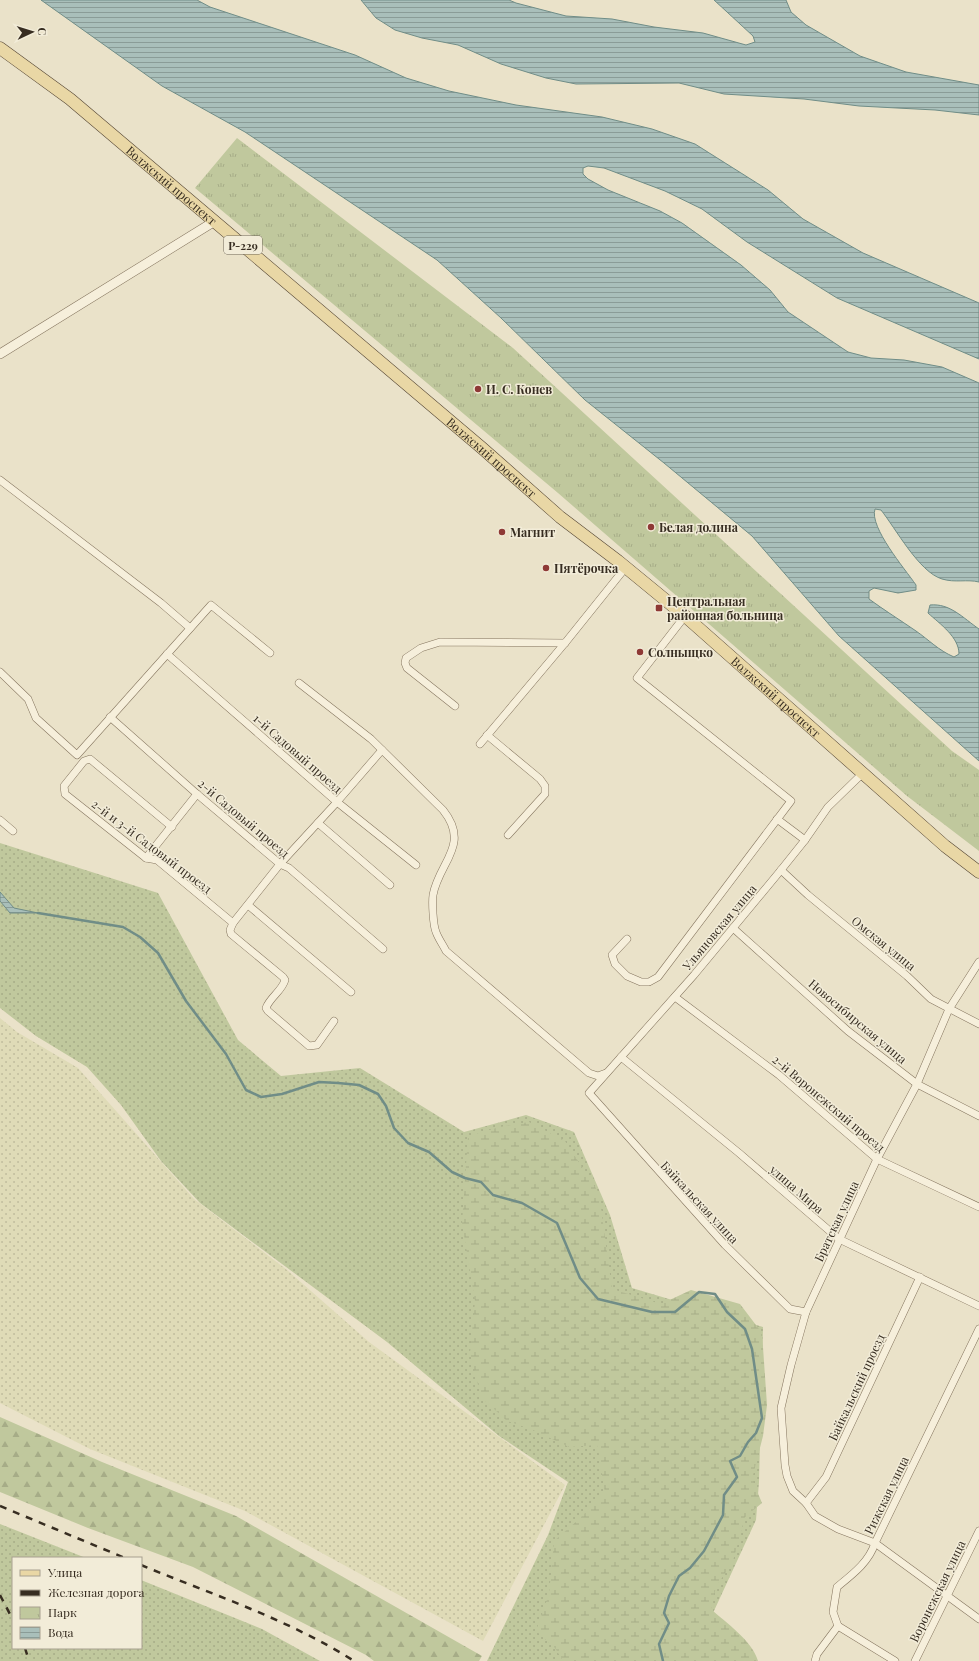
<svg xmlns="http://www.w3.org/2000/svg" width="979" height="1661" viewBox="0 0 979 1661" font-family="'Playfair Display',serif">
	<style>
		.farmland { fill: url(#farmland-dots) }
		.grass { fill: url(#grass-dots) }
		.forest { fill: url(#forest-firs) }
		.wetland { fill: url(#wetland-marsh) }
		.park { fill: url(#park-tufts) }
		.water { fill: url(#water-rules); stroke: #708d87 }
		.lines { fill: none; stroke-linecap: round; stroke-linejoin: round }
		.stream { stroke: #708d87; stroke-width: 2.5 }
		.minor-casing { stroke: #85755f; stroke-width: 8 }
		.tertiary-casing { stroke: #85755f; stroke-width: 10 }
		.primary-casing { stroke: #534433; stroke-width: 13 }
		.minor { stroke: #f6efdb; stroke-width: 7 }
		.tertiary { stroke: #f6efdb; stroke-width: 9 }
		.primary { stroke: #e9d7a5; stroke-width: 12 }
		.rail { stroke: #372d21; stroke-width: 2.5; stroke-dasharray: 7 7; stroke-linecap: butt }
		.poi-dot { fill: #8e3935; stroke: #f2ecd8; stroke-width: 1.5 }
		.labels { text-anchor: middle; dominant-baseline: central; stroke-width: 3; stroke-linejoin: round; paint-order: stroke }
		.shield { fill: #f2ecd8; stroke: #6f6658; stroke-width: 1 }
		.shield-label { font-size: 11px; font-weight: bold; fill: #372d21 }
		.street-label { font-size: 12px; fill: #372d21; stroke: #f2ecd8 }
		.poi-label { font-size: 12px; font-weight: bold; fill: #372d21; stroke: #f2ecd8; text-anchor: start }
	</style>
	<defs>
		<pattern id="farmland-dots" width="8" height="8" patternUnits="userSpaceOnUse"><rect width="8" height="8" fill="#dfdbb7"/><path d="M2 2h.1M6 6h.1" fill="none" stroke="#c0bc9d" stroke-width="1.8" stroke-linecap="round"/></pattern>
		<pattern id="grass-dots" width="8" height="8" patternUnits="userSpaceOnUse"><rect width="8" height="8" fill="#c0c89d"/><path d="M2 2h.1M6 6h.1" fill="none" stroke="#a6ac87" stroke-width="1.8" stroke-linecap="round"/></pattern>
		<pattern id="forest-firs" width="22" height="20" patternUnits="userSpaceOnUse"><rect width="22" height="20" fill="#c0c89d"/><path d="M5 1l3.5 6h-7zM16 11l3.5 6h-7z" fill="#a6ac87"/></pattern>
		<pattern id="wetland-marsh" width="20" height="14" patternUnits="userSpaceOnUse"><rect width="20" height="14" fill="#c0c89d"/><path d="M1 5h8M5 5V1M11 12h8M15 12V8" fill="none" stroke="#a6ac87"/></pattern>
		<pattern id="park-tufts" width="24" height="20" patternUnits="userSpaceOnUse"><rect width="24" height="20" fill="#c0c89d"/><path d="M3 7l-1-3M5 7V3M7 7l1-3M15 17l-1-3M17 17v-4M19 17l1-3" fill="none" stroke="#a6ac87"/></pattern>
		<pattern id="water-rules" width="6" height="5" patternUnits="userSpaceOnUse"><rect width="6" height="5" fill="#a9bfba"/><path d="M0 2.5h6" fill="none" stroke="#8a9c97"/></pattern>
	</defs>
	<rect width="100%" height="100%" fill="#eae2c9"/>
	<polygon class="farmland" points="0,1018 17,1032 78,1068 194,1199 287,1270 369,1342 565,1485 483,1641 245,1511 90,1449 0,1403"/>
	<g class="grass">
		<polygon points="0,843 158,893 238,1040 281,1076 360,1068 464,1132 526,1115 574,1132 610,1215 632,1288 763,1327 759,1482 756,1520 713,1613 752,1661 487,1661 548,1535 568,1482 499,1436 387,1342 200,1203 161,1161 121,1105 87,1067 36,1036 0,1008"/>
		<polygon points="0,1524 86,1558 13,1558 13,1648 141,1648 141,1580 262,1629 320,1661 0,1661"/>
	</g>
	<polygon class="forest" points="0,1417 102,1462 236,1516 482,1656 479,1661 374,1661 366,1655 193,1567 88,1528 0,1492"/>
	<path class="wetland" d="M 529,1122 L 565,1141 L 599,1193 L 612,1289 L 661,1304 L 691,1290 L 740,1304 L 762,1333 L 767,1405 L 763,1436 L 752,1479 L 762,1503 L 745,1517 L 733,1561 L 716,1587 L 711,1609 C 726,1623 752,1640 758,1661 L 563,1661 L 555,1648 L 536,1631 L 549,1594 L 554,1541 L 578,1520 L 605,1493 L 597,1445 L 569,1447 L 533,1430 L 507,1421 L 481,1397 L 470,1353 L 475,1301 L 462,1223 L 468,1136 L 500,1127 Z"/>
	<polygon class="park" points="237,138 513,348 952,751 979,770 979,851 907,796 558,493 195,188"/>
	<g class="water">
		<path d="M 41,0 L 197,0 L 210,7 L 355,55 L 406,78 L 449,91 L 516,105 L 602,117 L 652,129 L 695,144 L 768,190 L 803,219 L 863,253 L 979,303 L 979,359 L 837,298 L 747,242 L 702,209 L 665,191 L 604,168 L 588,166 L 583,168 L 583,174 L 588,179 L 608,190 L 660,211 L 682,223 L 741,265 L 770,290 L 788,312 L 848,352 L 871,358 L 904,360 L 942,367 L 979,383 L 979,582 C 967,579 955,583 942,579 C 919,572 896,529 881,510 L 875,509 C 869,527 905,569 916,585 L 916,590 L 898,593 L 874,588 L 869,591 L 869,599 C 884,610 900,620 916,631 C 929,640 938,650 954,657 L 959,654 C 959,637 940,624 928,613 L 930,605 C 950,603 963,618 979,629 L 979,761 L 839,636 L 752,536 L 664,463 L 585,400 L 501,318 L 437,260 L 245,132 L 162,86 Z"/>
		<polygon points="361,0 509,0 516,3 566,16 612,19 654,27 703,33 746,45 755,42 753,36 714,0 786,0 791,12 806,25 860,56 906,72 979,85 979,115 935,110 859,106 804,99 724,94 679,83 576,84 546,78 501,64 458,45 422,38 395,30 376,18"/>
		<polygon points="0,892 14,908 38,913 10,913 0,901"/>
	</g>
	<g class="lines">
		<polyline class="stream" points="38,913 123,927 140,937 158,953 186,1001 226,1054 246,1090 261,1097 282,1094 319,1082 338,1083 359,1085 378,1094 386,1106 394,1128 408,1143 429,1152 452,1172 465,1178 481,1182 493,1195 522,1203 557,1223 580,1278 598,1299 652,1312 675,1312 699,1292 715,1294 727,1312 745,1329 752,1349 762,1418 756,1433 748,1442 740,1456 730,1461 737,1477 724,1495 723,1515 704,1551 690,1568 679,1576 669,1596 664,1613 669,1623 659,1644 663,1661"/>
		<defs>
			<g id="minor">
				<polyline points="0,480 161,603 190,628"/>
				<polyline points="167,654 337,802 416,865"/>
				<polyline points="0,672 28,699 36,718 77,755 211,605 270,653"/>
				<path d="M 299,683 L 371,739 L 443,810 C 471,845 439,862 433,895 C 432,902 433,925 436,932 C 438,938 443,945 446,951 L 589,1073 L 598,1076 L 606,1073"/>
				<polyline points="455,706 407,668 405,663 406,658 421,648 440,642 565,643"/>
				<polyline points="110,717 197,794 280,864 289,868 383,949"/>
				<polyline points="487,735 540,779 545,786 545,794 508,835"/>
				<polyline points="480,744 565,643 626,567"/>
				<polyline points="777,819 805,840"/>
				<polyline points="0,820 13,831"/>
				<polyline points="318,823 390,885"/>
				<polyline points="172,827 90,759 84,761 64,786 65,794 146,858 157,860 233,923"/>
				<polyline points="146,858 197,794"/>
				<polyline points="781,870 808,895 907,976 931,999 979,1024"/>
				<polyline points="248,905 351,992"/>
				<polyline points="733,928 848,1031 917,1084 979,1116"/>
				<polyline points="627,939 612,955 615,964 627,976 641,982 649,982 658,977 791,801 637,678 685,616"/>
				<polyline points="979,962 949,1009 917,1084 877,1159 806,1312 791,1365 781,1408 785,1465 787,1476 793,1491 806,1503 815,1516 838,1529 875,1543 979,1619"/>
				<polyline points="675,997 779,1075 877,1159 979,1207"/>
				<path d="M 334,1021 L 317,1045 L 309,1046 L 268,1011 L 266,1008 C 270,997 282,991 285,980 L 283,977 L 231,934 L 230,930 L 233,923 L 280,864 L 337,802 L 382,750"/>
				<polyline points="621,1057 739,1153 839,1239 979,1306"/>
				<polyline points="806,1312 790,1309 725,1245 589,1093 694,975 781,870 805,840 828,807 863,773"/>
				<polyline points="806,1503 826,1477 920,1277"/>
				<polyline points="838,1626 895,1661"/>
				<path d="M 815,1661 L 817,1654 L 838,1626 L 833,1612 L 837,1587 C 853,1574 869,1562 875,1543 L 979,1329"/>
				<polyline points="915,1661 979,1531"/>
			</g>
			<polyline id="tertiary" points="0,354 215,221"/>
			<g id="primary">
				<path id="s1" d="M 0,48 L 70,99 L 482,448 L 560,517 L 618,561 L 685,616 L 945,846 L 979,872"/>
			</g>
		</defs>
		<use href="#minor" class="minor-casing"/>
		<use href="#tertiary" class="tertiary-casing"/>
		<use href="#primary" class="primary-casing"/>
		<use href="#minor" class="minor"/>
		<use href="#tertiary" class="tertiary"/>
		<use href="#primary" class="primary"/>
		<g class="rail">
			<polyline points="0,1506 125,1558"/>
			<path d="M 141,1565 C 211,1594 290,1620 354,1661"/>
			<polyline points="0,1595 13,1620"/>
			<polyline points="25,1648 29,1661"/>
		</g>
	</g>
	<g class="poi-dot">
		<circle cx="478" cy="389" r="4"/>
		<circle cx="651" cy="527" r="4"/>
		<circle cx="502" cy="532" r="4"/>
		<circle cx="546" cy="568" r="4"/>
		<rect x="655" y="604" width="8" height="8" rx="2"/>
		<circle cx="640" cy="652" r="4"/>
	</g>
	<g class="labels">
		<rect class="shield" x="224" y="236" width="38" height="18" rx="3"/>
		<g class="shield-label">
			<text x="243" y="245">Р-229</text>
		</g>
		<g class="street-label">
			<text stroke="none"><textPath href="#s1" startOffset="220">Волжский проспект</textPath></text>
			<text stroke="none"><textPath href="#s1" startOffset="640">Волжский проспект</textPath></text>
			<text stroke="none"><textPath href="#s1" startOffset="1012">Волжский проспект</textPath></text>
			<text transform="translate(298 753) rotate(41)">1-й Садовый проезд</text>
			<text transform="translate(244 818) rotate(40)">2-й Садовый проезд</text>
			<text transform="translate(152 846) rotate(37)">2-й и 3-й Садовый проезд</text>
			<text transform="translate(719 927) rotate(-50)">Ульяновская улица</text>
			<text transform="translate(884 943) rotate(39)">Омская улица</text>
			<text transform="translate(858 1021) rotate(40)">Новосибирская улица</text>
			<text transform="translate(829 1103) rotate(40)">2-й Воронежский проезд</text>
			<text transform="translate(797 1189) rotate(41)">улица Мира</text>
			<text transform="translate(700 1202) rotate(47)">Байкальская улица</text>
			<text transform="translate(836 1221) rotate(-65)">Братская улица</text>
			<text transform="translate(856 1387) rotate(-65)">Байкальский проезд</text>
			<text transform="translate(886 1495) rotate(-64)">Рижская улица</text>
			<text transform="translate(937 1591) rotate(-64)">Воронежская улица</text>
		</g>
		<g class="poi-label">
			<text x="486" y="389">И. С. Конев</text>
			<text x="659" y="527">Белая долина</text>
			<text x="510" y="532">Магнит</text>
			<text x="554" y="568">Пятёрочка</text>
			<text x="667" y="601">Центральная<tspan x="667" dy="14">районная больница</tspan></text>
			<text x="648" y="652">Солныщко</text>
		</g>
	</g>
	<rect x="12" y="1557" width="130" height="92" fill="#f2ecd8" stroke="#a7a08f"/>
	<rect x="20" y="1570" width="20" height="6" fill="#e9d7a5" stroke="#a7a08f"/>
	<text x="48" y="1577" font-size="12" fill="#372d21">Улица</text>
	<rect x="20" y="1590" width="20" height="6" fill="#372d21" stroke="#a7a08f"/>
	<text x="48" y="1597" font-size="12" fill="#372d21">Железная дорога</text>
	<rect x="20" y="1607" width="20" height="12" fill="url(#park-tufts)" stroke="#a7a08f"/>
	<text x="48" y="1617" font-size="12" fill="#372d21">Парк</text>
	<rect x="20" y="1627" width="20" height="12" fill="url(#water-rules)" stroke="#a7a08f"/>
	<text x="48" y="1637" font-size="12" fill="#372d21">Вода</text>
	<g transform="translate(32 32) rotate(86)" stroke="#f2ecd8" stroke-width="3" paint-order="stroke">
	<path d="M0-3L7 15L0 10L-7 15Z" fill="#372d21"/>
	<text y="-6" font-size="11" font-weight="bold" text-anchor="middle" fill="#372d21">С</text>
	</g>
</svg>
